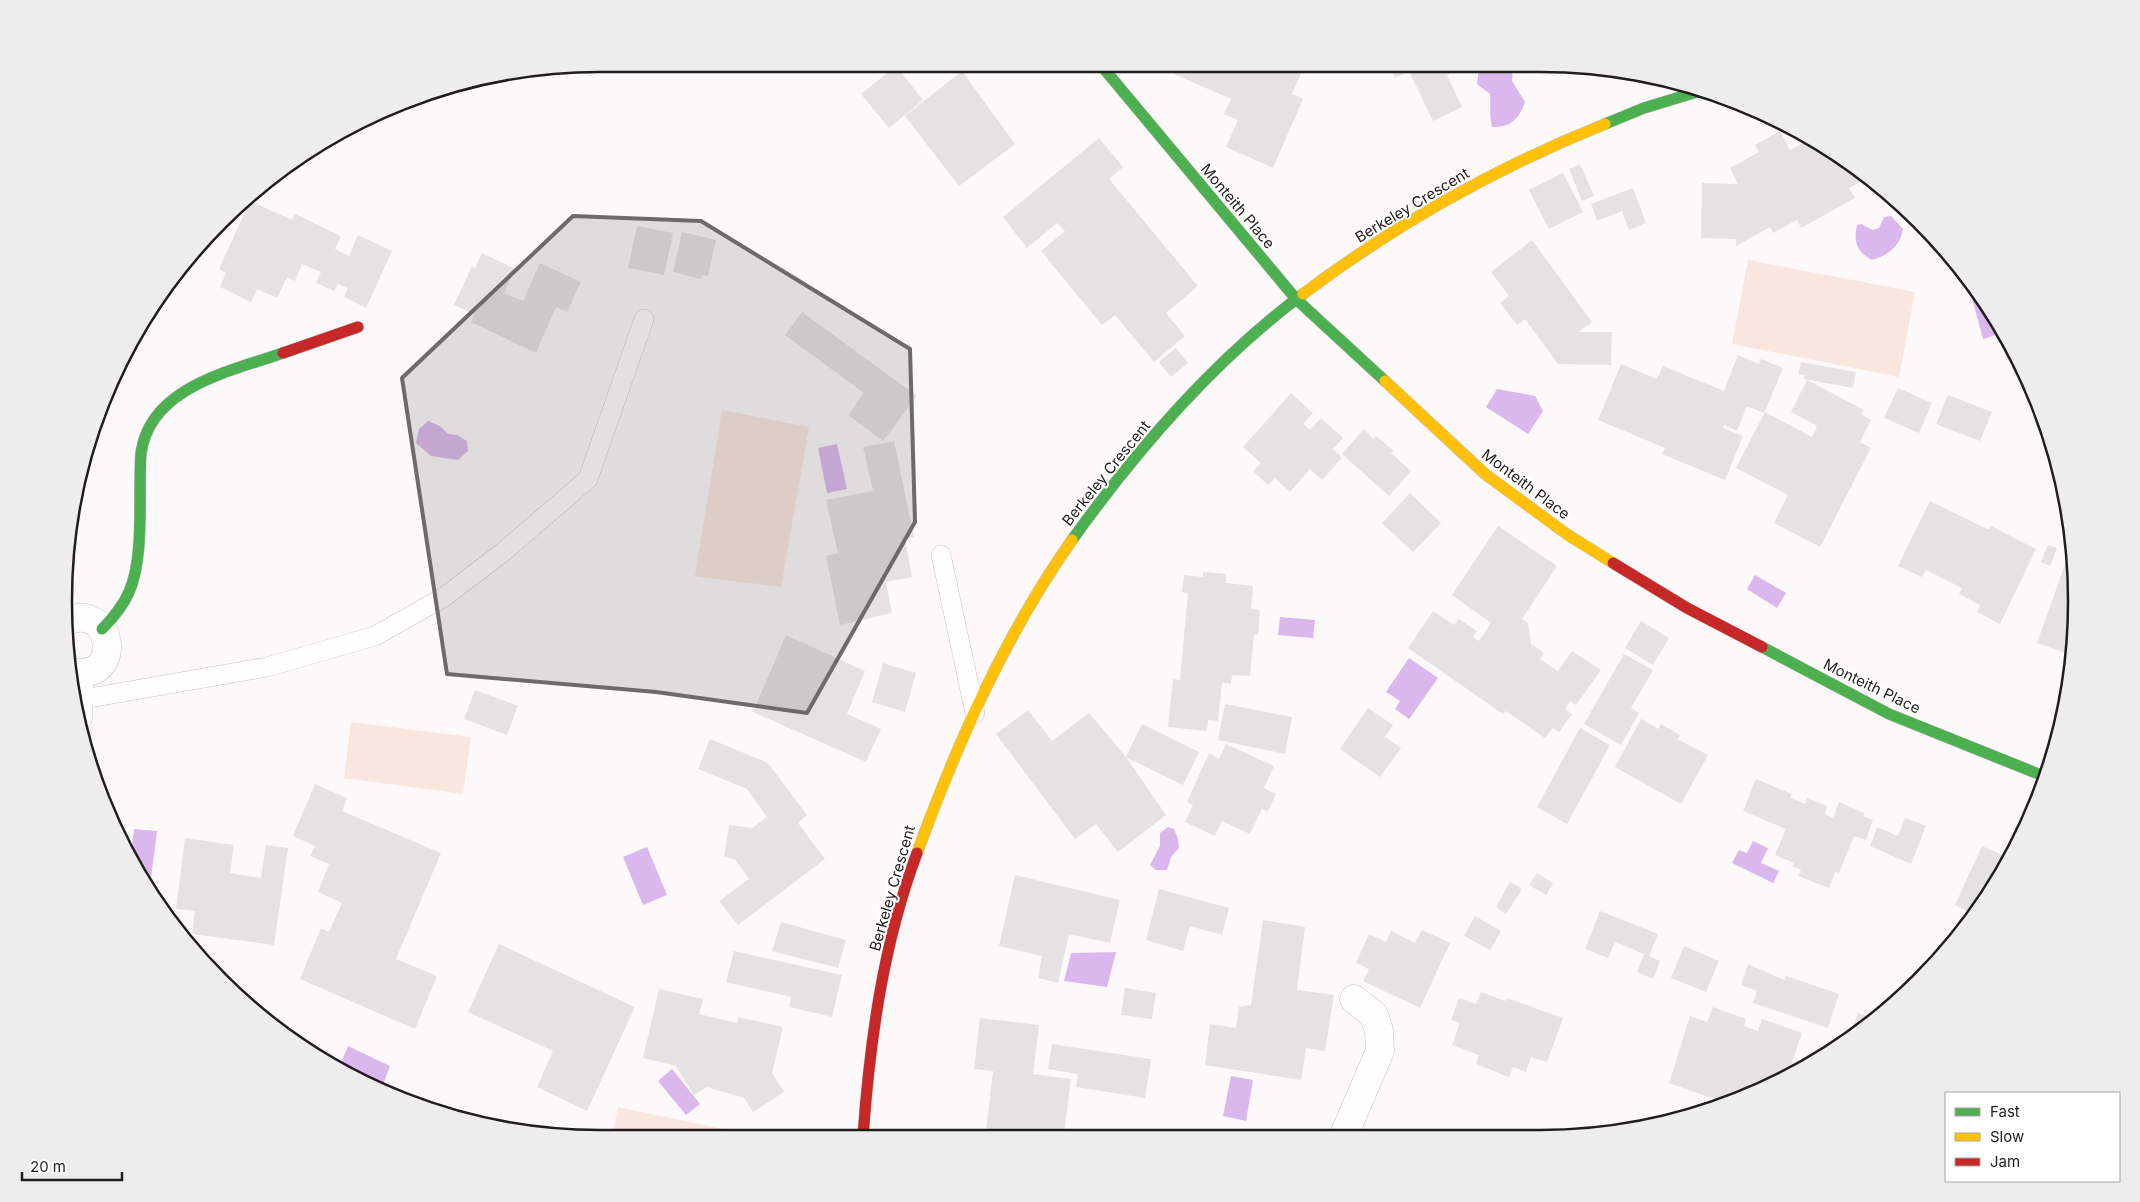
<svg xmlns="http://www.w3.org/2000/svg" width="2140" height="1202" viewBox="0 0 2140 1202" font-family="Inter,sans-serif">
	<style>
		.green { fill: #f9e6de }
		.water { fill: #dab7ec }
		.building { fill: #e5e2e3 }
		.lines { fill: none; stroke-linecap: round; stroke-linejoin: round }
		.lane-casing { stroke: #c5c1c2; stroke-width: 20 }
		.street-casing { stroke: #c5c1c2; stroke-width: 29 }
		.fast-casing { stroke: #c5c1c2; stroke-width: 12 }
		.slow-casing { stroke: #c5c1c2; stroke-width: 12 }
		.jam-casing { stroke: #c5c1c2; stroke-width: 12 }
		.lane { stroke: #fffefe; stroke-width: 19 }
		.street { stroke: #fffefe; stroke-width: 28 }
		.fast { stroke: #4caf50; stroke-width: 11 }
		.slow { stroke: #ffc107; stroke-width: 11 }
		.jam { stroke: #c62828; stroke-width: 11 }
		.marked { fill: #6e6a6b; fill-opacity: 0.2; stroke: #6e6a6b; stroke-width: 4; stroke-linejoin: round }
		.labels { text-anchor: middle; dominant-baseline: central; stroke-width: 4; stroke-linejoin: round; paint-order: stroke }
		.street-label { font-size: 15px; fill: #211d1e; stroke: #fff }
		.rim { fill: none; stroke: #211d1e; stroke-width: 2.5 }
	</style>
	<rect width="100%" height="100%" fill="#fdf9fa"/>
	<g class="green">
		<polygon points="1748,260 1915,292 1899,377 1732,344"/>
		<polygon points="722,410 809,427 781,587 695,576"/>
		<polygon points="351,722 471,737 463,794 344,778"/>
		<polygon points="618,1107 756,1136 612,1137"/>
	</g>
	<g class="water">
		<path d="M 1483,65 L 1513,65 L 1512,81 L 1525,102 C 1519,118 1511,128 1492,127 C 1489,114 1491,106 1490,94 L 1477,84 L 1479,69 Z"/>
		<path d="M 1891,216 L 1903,229 C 1900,247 1888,255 1872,260 C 1857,252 1853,242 1857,225 L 1861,224 L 1873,230 L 1879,228 L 1884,217 Z"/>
		<polygon points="1979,296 2002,333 1983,339 1972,298"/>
		<polygon points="1497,389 1535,396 1543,411 1528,434 1486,407"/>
		<polygon points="428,421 440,426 448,434 457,435 467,441 468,451 458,460 431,456 416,443 419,429"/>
		<polygon points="837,444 847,489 827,493 818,448"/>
		<polygon points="1755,575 1786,593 1777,608 1747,589"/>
		<polygon points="1280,617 1315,620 1313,638 1278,635"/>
		<polygon points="1409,658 1438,678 1409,719 1395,709 1400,701 1386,692"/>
		<polygon points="1168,827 1174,829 1178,839 1179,848 1171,857 1167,870 1156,870 1150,865 1160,846 1160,833"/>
		<polygon points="134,829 157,831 151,878 142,877 131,856"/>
		<polygon points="1753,841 1768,848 1761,863 1779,871 1773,883 1732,863 1739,850 1747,853"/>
		<polygon points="647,847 667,895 643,905 623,857"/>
		<polygon points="1116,952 1107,987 1064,981 1071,953"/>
		<polygon points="348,1046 390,1066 382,1087 339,1068"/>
		<polygon points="672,1069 700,1104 686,1115 658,1081"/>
		<polygon points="1231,1076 1253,1080 1246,1121 1223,1116"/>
	</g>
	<g class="building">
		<polygon points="1178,64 1305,65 1292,94 1303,99 1273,168 1226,147 1238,120 1224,114 1231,99 1174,74"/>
		<polygon points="1388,65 1451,65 1454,72 1447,75 1462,107 1433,121 1409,71 1395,78"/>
		<polygon points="896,66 923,100 889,128 861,94"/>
		<polygon points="962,71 1015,144 959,186 905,116"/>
		<polygon points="1780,131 1790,150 1811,138 1867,178 1849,188 1855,198 1801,228 1797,220 1773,233 1770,227 1736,246 1736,239 1701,238 1702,183 1738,184 1730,168 1759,152 1755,145"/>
		<polygon points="1099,138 1123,167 1109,179 1198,286 1166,313 1185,336 1154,362 1115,315 1102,325 1041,251 1065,231 1057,223 1027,248 1003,217"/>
		<polygon points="1580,164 1594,196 1582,201 1569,169"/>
		<polygon points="1563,173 1583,212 1549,229 1529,190"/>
		<polygon points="1633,188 1646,223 1629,230 1622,211 1597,221 1591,204"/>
		<polygon points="250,201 292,220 295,214 341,236 335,249 349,256 358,235 392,251 366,308 344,297 348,288 338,284 334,291 316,283 321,272 302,264 295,281 287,277 277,298 257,289 251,302 220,287 226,273 219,269"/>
		<polygon points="637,226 673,233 664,275 628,268"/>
		<polygon points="682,232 716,240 708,276 702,275 701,279 673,272"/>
		<polygon points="1532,240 1592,322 1578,332 1612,332 1611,365 1558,364 1525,319 1517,325 1500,303 1509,296 1491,272"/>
		<polygon points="482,253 515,269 504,293 523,301 540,263 581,282 567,312 556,307 536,353 471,322 474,314 454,305 472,266 475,268"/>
		<polygon points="802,312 917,396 883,441 848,415 864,393 785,335"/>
		<polygon points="1176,348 1188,363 1171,377 1159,362"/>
		<polygon points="1738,355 1759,364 1761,359 1783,368 1764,413 1747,406 1737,431 1724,425 1723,428 1743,436 1725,480 1662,454 1665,448 1598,420 1621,364 1657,379 1663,366 1724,391"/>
		<polygon points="1801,362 1856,372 1853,388 1804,379 1805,375 1798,374"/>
		<polygon points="1807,380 1864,410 1861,414 1871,420 1860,442 1871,448 1820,547 1774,523 1788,495 1736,468 1765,412 1812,437 1817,426 1791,412"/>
		<polygon points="1898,388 1932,403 1919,433 1884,418"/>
		<polygon points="1291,393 1313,413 1303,424 1310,430 1321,418 1343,438 1333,449 1342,458 1322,480 1310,469 1290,492 1275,478 1268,485 1253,471 1261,463 1243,447"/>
		<polygon points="1948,395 1992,412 1980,441 1936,424"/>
		<polygon points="1364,429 1373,439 1376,436 1394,451 1391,453 1411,471 1389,496 1342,454"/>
		<polygon points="894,441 914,537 905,539 912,577 886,582 892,613 840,625 826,556 838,553 826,500 873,491 863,447"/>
		<polygon points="1410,493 1441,523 1413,552 1382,523"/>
		<polygon points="1930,501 1989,530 1991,526 2036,549 2000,624 1977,612 1980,605 1959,594 1962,588 1926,570 1922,577 1898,566"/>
		<polygon points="1498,526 1557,566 1522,619 1528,623 1531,644 1544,653 1540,659 1558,671 1572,651 1601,670 1576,705 1570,701 1565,709 1572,714 1559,732 1553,728 1545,738 1506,711 1503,714 1408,648 1433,611 1454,625 1459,619 1477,631 1473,637 1479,641 1491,623 1452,595"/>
		<polygon points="2048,545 2057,548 2050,566 2041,562"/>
		<polygon points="2072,545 2075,566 2072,655 2037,643"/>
		<polygon points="1203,572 1226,574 1226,583 1253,586 1251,609 1260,610 1258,635 1254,635 1250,676 1232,675 1231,684 1222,683 1218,721 1208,720 1207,731 1168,727 1173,679 1180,680 1188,593 1182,592 1184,575 1203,577"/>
		<polygon points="1641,621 1669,638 1653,665 1625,648"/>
		<polygon points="786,635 865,671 847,714 881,729 866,762 753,712"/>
		<polygon points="1624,654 1653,670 1631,708 1639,713 1621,745 1584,724"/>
		<polygon points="883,663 916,673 905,712 872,702"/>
		<polygon points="475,690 518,706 507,735 464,719"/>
		<polygon points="1225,704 1292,717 1285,754 1218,740"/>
		<polygon points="1368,708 1393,725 1385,737 1401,748 1380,777 1340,749"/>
		<polygon points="1028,710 1052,741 1089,713 1126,757 1166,815 1118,852 1096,824 1075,839 996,734"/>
		<polygon points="1641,719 1658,729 1661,724 1680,735 1677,739 1708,755 1681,804 1615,767"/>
		<polygon points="1142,724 1199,752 1183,785 1126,757"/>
		<polygon points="1580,728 1610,745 1567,824 1537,807"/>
		<polygon points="710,739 768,763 807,815 798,823 825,859 738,925 719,901 749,879 735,859 724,857 729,825 752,828 767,817 747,789 698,769"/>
		<polygon points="1226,744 1274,766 1264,788 1276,794 1268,811 1262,809 1250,834 1222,821 1215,836 1185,822 1193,805 1187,802 1209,753 1219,759"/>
		<polygon points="1756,779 1792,794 1790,798 1805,804 1807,798 1827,806 1825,814 1833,818 1839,802 1865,813 1863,816 1873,820 1866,840 1854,836 1839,873 1835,872 1829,888 1798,876 1801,870 1792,866 1794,863 1775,855 1786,829 1743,811"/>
		<polygon points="315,784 347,798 342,811 441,853 396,959 437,976 415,1029 300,979 321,928 329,932 342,903 318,892 329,864 310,856 315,846 293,836"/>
		<polygon points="1905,818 1926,826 1911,864 1870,846 1877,827 1898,836"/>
		<polygon points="185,838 234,845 230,873 261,878 266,845 288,848 274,945 192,934 195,911 176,909"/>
		<polygon points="1982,846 2009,858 2004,869 1973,914 1955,905"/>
		<polygon points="1537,873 1553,883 1546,895 1529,885"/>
		<polygon points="1015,875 1120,900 1110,943 1069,934 1058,983 1038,978 1042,956 999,946"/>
		<polygon points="1510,882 1522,889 1506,914 1496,907"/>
		<polygon points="1159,889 1229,908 1222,935 1190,926 1183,951 1146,940"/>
		<polygon points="1600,911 1658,934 1649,956 1660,961 1653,979 1637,972 1644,954 1615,942 1608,958 1585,949"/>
		<polygon points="1475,916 1501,931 1490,950 1464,936"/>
		<polygon points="1263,920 1305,927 1297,990 1334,995 1325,1051 1306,1048 1301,1080 1205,1065 1210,1024 1236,1028 1239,1007 1251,1005"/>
		<polygon points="781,922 846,940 838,968 772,951"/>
		<polygon points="1422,930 1450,943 1420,1008 1363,981 1369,969 1356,963 1369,934 1386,942 1391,931 1415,943"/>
		<polygon points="499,944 635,1007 587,1111 537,1087 553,1051 468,1012"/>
		<polygon points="1684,946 1719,961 1706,992 1671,978"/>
		<polygon points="734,951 842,975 832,1017 789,1007 791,997 726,982"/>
		<polygon points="1748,964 1784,980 1786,976 1839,994 1828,1028 1753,1003 1757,991 1741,985"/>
		<polygon points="1125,988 1156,993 1152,1019 1121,1015"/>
		<polygon points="659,989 703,999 699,1014 737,1023 738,1017 783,1027 772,1073 784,1092 753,1112 744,1098 707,1087 694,1095 676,1066 643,1058"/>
		<polygon points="1481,992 1505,1001 1507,998 1563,1018 1547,1062 1531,1057 1526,1072 1513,1067 1509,1077 1476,1064 1479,1055 1452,1045 1460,1023 1451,1020 1459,998 1476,1004"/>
		<polygon points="1713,1007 1746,1019 1744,1026 1758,1031 1762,1019 1802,1033 1788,1074 1744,1097 1725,1103 1669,1083 1690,1016 1707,1022"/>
		<polygon points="1858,1013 1872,1018 1849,1038"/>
		<polygon points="980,1018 1039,1025 1033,1074 1071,1079 1064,1135 1004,1136 1004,1134 986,1131 993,1071 974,1069"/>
		<polygon points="1052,1044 1151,1059 1145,1098 1076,1087 1078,1074 1048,1069"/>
	</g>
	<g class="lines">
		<defs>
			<g id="lane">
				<polyline points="941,555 975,713"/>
				<polyline points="78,700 267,667 375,636 444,597 502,553 588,479 644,319"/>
			</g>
			<g id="street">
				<path d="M 65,622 C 111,598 128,682 71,672"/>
				<polyline points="78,717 80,673"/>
				<polyline points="1344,1135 1380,1051 1379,1031 1374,1015 1354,999"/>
			</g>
			<g id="fast">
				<polyline points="1100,64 1296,299 1385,381"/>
				<polyline points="1605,124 1644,108 1700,91"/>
				<path d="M 1072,540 C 1138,448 1213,361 1303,294"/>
				<path d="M 102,629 C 113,618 123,606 129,592 C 145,557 138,492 141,453 C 150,387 231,371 283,353"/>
				<polyline points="1762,647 1889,714 2046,777"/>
			</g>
			<g id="slow">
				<path d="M 1303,294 C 1396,224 1498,167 1605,124"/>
				<polyline points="1385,381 1485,474 1568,535 1613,563"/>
				<path d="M 917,853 C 957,744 1005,635 1072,540"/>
			</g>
			<g id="jam">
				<polyline points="283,353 358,327"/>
				<polyline points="1613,563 1687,608 1762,647"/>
				<path d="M 863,1136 C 870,1040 883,944 917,853"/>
			</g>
		</defs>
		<use href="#lane" class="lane-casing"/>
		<use href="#street" class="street-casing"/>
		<use href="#fast" class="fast-casing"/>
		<use href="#slow" class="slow-casing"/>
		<use href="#jam" class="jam-casing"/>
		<use href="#lane" class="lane"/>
		<use href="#street" class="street"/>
		<use href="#fast" class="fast"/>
		<use href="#slow" class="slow"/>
		<use href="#jam" class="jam"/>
	</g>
	<path class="marked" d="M 573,216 L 701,221 L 910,349 L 915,522 L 807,713 L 656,692 L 447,674 L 402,378 Z"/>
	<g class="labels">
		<g class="street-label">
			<text transform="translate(1412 205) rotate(-31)">Berkeley Crescent</text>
			<text transform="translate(1238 206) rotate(50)">Monteith Place</text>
			<text transform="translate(1106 473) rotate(-51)">Berkeley Crescent</text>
			<text transform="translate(1526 484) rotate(37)">Monteith Place</text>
			<text transform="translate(1872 686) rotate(26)">Monteith Place</text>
			<text transform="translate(892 888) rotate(-74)">Berkeley Crescent</text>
		</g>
	</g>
	<path d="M0 0H2140V1202H0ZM600 72H1540A528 528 0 0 1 2068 600V602A528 528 0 0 1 1540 1130H600A528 528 0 0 1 72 602V600A528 528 0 0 1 600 72Z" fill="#ededed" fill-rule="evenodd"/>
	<path class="rim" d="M600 72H1540A528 528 0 0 1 2068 600V602A528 528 0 0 1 1540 1130H600A528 528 0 0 1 72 602V600A528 528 0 0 1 600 72Z"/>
	<rect x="1945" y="1092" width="175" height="90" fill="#ffffff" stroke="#a6a5a5"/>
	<rect x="1955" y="1108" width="25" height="8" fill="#4caf50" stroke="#a6a5a5"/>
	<text x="1990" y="1117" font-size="15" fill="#211d1e">Fast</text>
	<rect x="1955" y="1133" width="25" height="8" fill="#ffc107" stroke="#a6a5a5"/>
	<text x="1990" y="1142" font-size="15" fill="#211d1e">Slow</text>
	<rect x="1955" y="1158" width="25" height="8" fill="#c62828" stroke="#a6a5a5"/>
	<text x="1990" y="1167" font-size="15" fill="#211d1e">Jam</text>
	<path d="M22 1172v8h100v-8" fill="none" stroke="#211d1e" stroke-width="2.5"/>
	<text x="30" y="1172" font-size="15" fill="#211d1e" stroke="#ffffff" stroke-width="4" paint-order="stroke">20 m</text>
</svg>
